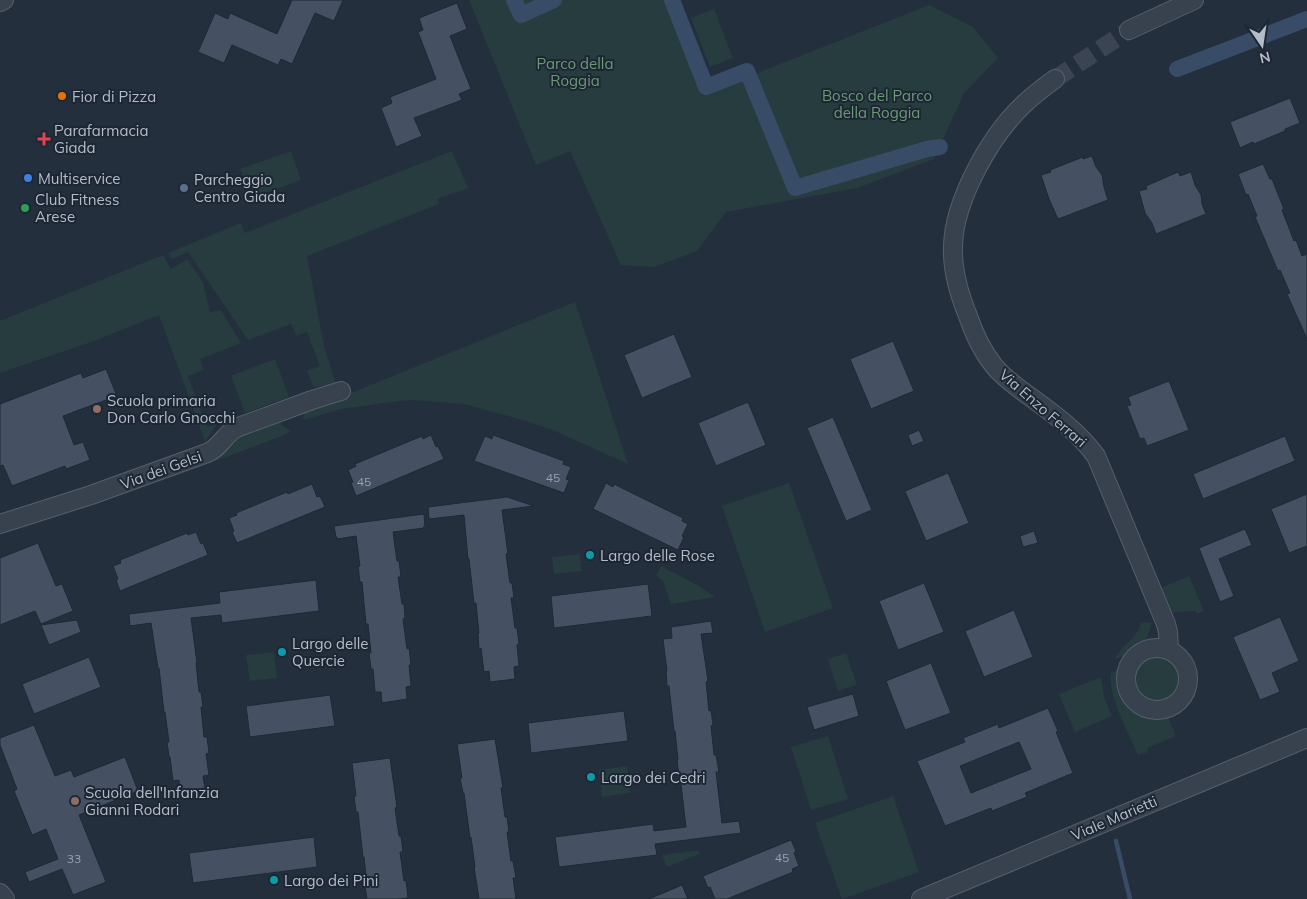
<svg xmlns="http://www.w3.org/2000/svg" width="1307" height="899" viewBox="0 0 1307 899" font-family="Mulish,sans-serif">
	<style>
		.green { fill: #263c3f }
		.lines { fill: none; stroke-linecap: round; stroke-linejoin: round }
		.stream { stroke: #394c67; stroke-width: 4.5 }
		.canal { stroke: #394c67; stroke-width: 16 }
		.building { fill: #455162; stroke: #1f2835; fill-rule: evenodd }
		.minor-tunnel { stroke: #3a4453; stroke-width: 18; stroke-dasharray: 18 9; stroke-linecap: butt }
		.minor-casing { stroke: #565f6c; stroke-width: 20 }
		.minor { stroke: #38414e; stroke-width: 18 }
		.food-dot { fill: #e8710a; stroke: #1d2633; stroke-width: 2 }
		.health-dot { fill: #e0444e; stroke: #1d2633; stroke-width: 2 }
		.shop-dot { fill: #3f7fe0; stroke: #1d2633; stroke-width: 2 }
		.service-dot { fill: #5c6f8a; stroke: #1d2633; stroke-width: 2 }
		.leisure-dot { fill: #2e9e5b; stroke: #1d2633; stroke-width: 2 }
		.education-dot { fill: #8d6e63; stroke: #1d2633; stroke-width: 2 }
		.culture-dot { fill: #0f9aa8; stroke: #1d2633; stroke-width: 2 }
		.labels { text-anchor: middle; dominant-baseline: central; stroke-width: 4; stroke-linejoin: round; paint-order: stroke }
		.number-label { font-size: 12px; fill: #98a1af }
		.park-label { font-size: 15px; fill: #6b9a76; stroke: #1d2633 }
		.poi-label { font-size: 15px; fill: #b4bcc9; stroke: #1d2633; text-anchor: start }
		.street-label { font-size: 15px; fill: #b4bcc9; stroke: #1d2633 }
	</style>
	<rect width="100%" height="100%" fill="#242f3e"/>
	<g class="green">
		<polygon points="469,0 665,0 705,94 929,5 973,27 998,58 964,93 934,159 857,188 726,212 697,251 654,267 621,265 570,151 536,165"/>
		<polygon points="714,9 733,58 710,67 691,18"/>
		<polygon points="291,151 301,180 251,198 240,169"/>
		<polygon points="452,151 468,188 437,199 439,204 307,256 324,346 336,384 316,387 313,386 307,371 320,366 307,332 296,336 291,324 248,340 188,252 172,259 168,253 241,223 245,233"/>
		<polygon points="163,255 171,269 187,259 203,282 210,312 221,310 241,343 200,359 204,370 188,376 207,427 217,424 205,441 159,315 94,341 0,373 0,321"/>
		<polygon points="575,302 628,464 555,431 526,421 464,404 412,400 399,401 341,409 303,420 304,412"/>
		<polygon points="275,359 289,397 245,413 231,376"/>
		<polygon points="279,420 283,426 289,430 290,432 277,438 161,481 157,479 238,436"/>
		<polygon points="789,483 833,608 765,632 722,506"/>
		<polygon points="580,554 581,571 554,574 552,557"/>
		<polygon points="661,566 699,586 715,597 671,604 663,581 656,575"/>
		<polygon points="1189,576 1204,611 1197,614 1195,611 1177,612 1171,613 1161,588"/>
		<path d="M 1141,622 L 1152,623 C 1145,648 1138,650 1115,659 C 1123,642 1137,641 1141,622 Z"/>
		<polygon points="274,652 277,678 250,681 246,655"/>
		<polygon points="846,653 857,685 838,691 828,659"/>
		<circle cx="1158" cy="679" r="23"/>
		<path d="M 1121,669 L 1122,671 C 1119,700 1137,719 1167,715 L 1176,736 L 1147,748 L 1148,752 L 1138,755 C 1129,734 1107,694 1111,673 Z"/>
		<polygon points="1101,677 1104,697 1112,716 1075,732 1059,694"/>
		<polygon points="828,736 848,799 811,810 791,747"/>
		<polygon points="627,766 630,793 602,797 599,770"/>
		<polygon points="893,796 919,872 842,899 815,823"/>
		<polygon points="694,851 699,851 699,854 667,867 662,855"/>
	</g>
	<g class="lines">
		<polyline class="stream" points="1116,841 1130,899"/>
		<g class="canal">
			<polyline points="514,0 521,15 554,0"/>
			<polyline points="672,0 706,87 747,71 795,188 927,149 940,147"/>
			<polyline points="1177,69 1307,19"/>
		</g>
	</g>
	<g class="building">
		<polygon points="292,0 343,0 334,21 315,13 292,64 281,59 278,65 232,45 224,63 198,52 215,13 228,19 230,13 277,34"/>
		<polygon points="457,3 467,29 450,36 471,89 459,94 462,100 414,118 422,136 396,147 381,108 392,103 390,97 436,79 418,32 423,30 419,18"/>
		<polygon points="1290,98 1300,123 1285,129 1285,131 1254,144 1253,142 1240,148 1230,122"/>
		<polygon points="1092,156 1096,167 1102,175 1104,187 1108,200 1058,219 1049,199 1041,175 1051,172 1050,170 1083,157 1083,159"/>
		<polygon points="1263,164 1270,179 1272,179 1284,209 1282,210 1294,241 1296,240 1302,256 1307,254 1307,339 1287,294 1290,293 1280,270 1278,271 1255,217 1257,216 1248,194 1246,195 1238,174"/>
		<polygon points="1178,172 1180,176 1191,172 1195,185 1201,195 1202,204 1206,214 1156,234 1152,223 1145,213 1139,191 1147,189 1146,186"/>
		<polygon points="674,334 692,377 642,398 624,355"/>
		<polygon points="893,341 914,391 871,409 850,359"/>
		<polygon points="106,369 117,396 63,416 74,445 83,442 90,460 66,469 65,466 12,486 3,465 0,466 0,404 81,373 83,378"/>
		<polygon points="1169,381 1189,430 1147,446 1144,438 1140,439 1127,406 1131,405 1128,397"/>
		<polygon points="748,402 766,445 716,466 698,423"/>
		<polygon points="833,417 872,510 846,521 807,428"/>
		<polygon points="919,430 924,441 912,446 908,435"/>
		<polygon points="431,435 436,447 438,446 444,459 356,496 351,483 353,482 348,470 356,466 355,464 422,436 423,439"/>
		<polygon points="493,435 564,461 563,464 571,467 566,479 569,480 564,493 474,461 485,436 492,439"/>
		<polygon points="1285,436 1295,461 1203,499 1193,474"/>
		<polygon points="948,473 969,523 926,541 905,491"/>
		<polygon points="606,483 613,487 614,484 630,492 683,518 682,521 688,524 682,536 684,537 678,550 593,509"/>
		<polygon points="312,484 317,497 320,496 325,507 237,543 232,532 234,531 229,518 237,515 236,513 287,492 288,494"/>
		<polygon points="1307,494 1307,546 1289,553 1271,509"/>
		<polygon points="507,497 534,506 502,510 508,554 506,554 510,583 512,583 514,598 511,598 515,628 517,628 519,644 517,645 519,666 514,667 515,679 490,682 489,671 484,672 481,648 479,649 478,633 479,633 476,603 474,603 469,559 468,559 464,515 429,519 428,507"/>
		<polygon points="424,514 425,527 423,527 424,528 393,532 397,561 399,561 401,577 398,577 402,604 404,604 405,618 403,619 407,649 409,648 411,665 409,665 411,686 406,687 407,699 382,703 381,692 375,692 373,669 371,669 369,653 371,653 368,624 366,624 362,582 360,582 358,566 360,566 356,536 337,539 337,537 336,537 334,526"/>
		<polygon points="1245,529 1252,545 1219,559 1234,596 1220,602 1199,548"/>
		<polygon points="1034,531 1038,543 1023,547 1020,536"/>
		<polygon points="196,532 201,544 203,543 208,555 120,591 116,580 118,579 113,566 121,563 120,560 187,533 188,535"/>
		<polygon points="38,543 56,586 62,584 73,611 41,624 35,611 0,625 0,558"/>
		<polygon points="316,580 319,611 222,623 221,615 191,618 197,663 196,663 199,692 201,692 203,707 201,707 204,737 207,737 209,753 206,754 209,775 203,776 205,788 180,791 179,780 173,781 170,757 169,757 167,742 169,742 165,712 164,712 159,668 158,668 151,623 130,626 129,614 220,603 219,592"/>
		<polygon points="924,583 944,632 898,650 879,601"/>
		<polygon points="648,584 652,616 554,628 551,596"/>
		<polygon points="1014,610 1033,657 984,677 965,631"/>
		<polygon points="1280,617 1299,661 1272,673 1280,692 1260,700 1233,637"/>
		<polygon points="77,620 81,632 49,645 41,625"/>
		<polygon points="711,621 713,633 701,634 708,681 706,682 709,711 711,710 713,725 711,726 714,755 716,755 719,772 716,772 722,823 739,821 741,833 655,844 657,855 559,867 555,837 653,824 654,831 686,827 680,776 679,776 677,760 678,760 675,731 674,731 669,686 667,686 666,671 667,671 663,639 672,638 671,627"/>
		<polygon points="89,657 101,687 34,714 22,684"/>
		<polygon points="931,663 951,713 905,730 886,681"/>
		<polygon points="853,694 859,716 814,730 807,707"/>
		<polygon points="330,695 335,726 250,737 246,706"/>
		<path d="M 1048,708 L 1058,731 L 1056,732 L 1073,773 L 1025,793 L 1027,797 L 992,811 L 991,808 L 945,826 L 917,761 L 965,742 L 963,738 L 998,724 L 999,728 ZM 1019,742 L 1031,769 L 971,793 L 960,766 Z"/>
		<polygon points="624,711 628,741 531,753 528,723"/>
		<polygon points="34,725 55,776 71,770 74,777 125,757 138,791 79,815 106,882 73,895 62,869 29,882 25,872 58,859 46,829 32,835 14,791 17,789 0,745 0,738"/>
		<polygon points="495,739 503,788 501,788 505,817 507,817 509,832 507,832 511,861 513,861 516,878 513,878 516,899 479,899 474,867 475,867 471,837 470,838 464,793 463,793 460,778 462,778 457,744"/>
		<polygon points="390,758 397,807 395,808 399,836 401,836 403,852 400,852 404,881 406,880 408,898 399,899 367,899 365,886 367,885 364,857 363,857 358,812 356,812 354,796 356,796 352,763"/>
		<polygon points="314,837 317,867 193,883 189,853"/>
		<polygon points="791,840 796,851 794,853 799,866 792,869 793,872 727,899 715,899 710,887 708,888 703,876"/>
		<polygon points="682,885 688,899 649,899"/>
	</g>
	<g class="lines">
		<polyline class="minor-tunnel" points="1055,79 1129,30"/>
		<defs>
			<g id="minor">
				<polyline points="0,2 4,0"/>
				<polyline points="1129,30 1194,0"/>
				<path d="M 1055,79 C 1044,87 1033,95 1023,105 C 990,136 954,201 953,246 C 952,269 959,294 968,316 C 974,334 982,351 994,366 C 1003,377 1014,385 1025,393 C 1051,412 1077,430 1096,456 L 1166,624 L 1168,632 L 1169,650"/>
				<path d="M 0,524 L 91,495 L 207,453 C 220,448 225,434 236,428 L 312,400 L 341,391"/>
				<circle cx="1157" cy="679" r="31"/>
				<polyline points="0,893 5,899"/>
				<polyline points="921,899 1307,738"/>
			</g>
		</defs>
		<use href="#minor" class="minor-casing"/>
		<use href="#minor" class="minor"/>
	</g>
	<circle class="food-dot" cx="62" cy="96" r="5"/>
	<path class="health-dot" d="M41.5 131.5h5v5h5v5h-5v5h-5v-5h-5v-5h5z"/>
	<circle class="shop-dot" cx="28" cy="178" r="5"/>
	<circle class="service-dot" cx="184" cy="188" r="5"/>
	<circle class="leisure-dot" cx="25" cy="208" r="5"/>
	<g class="education-dot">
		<circle cx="97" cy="409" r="5"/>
		<circle cx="75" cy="801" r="5"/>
	</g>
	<g class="culture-dot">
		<circle cx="590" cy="555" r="5"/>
		<circle cx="282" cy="652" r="5"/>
		<circle cx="591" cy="777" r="5"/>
		<circle cx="274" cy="880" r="5"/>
	</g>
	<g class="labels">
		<g class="number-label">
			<text x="553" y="477">45</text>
			<text x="364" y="481">45</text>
			<text x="782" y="857">45</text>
			<text x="74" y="858">33</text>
		</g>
		<g class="park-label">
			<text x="575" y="63">Parco della<tspan x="575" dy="17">Roggia</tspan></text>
			<text x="877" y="95">Bosco del Parco<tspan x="877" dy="17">della Roggia</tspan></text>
		</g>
		<g class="poi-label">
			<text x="72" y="96">Fior di Pizza</text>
			<text x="54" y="130">Parafarmacia<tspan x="54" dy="17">Giada</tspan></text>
			<text x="38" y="178">Multiservice</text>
			<text x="194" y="179">Parcheggio<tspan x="194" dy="17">Centro Giada</tspan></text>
			<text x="35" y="199">Club Fitness<tspan x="35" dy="17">Arese</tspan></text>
			<text x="107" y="400">Scuola primaria<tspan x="107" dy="17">Don Carlo Gnocchi</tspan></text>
			<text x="600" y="555">Largo delle Rose</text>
			<text x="292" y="643">Largo delle<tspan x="292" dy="17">Quercie</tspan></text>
			<text x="601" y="777">Largo dei Cedri</text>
			<text x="85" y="792">Scuola dell'Infanzia<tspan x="85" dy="17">Gianni Rodari</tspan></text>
			<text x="284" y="880">Largo dei Pini</text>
		</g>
		<g class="street-label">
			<text transform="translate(1043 408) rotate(41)">Via Enzo Ferrari</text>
			<text transform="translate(161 470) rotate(-20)">Via dei Gelsi</text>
			<text transform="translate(1114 818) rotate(-23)">Viale Marietti</text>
		</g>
	</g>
	<g transform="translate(1262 45) rotate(167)" stroke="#1d2633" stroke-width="4" paint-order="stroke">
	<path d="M0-4L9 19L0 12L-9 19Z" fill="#b4bcc9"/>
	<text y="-8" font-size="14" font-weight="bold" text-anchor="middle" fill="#b4bcc9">N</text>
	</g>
</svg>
